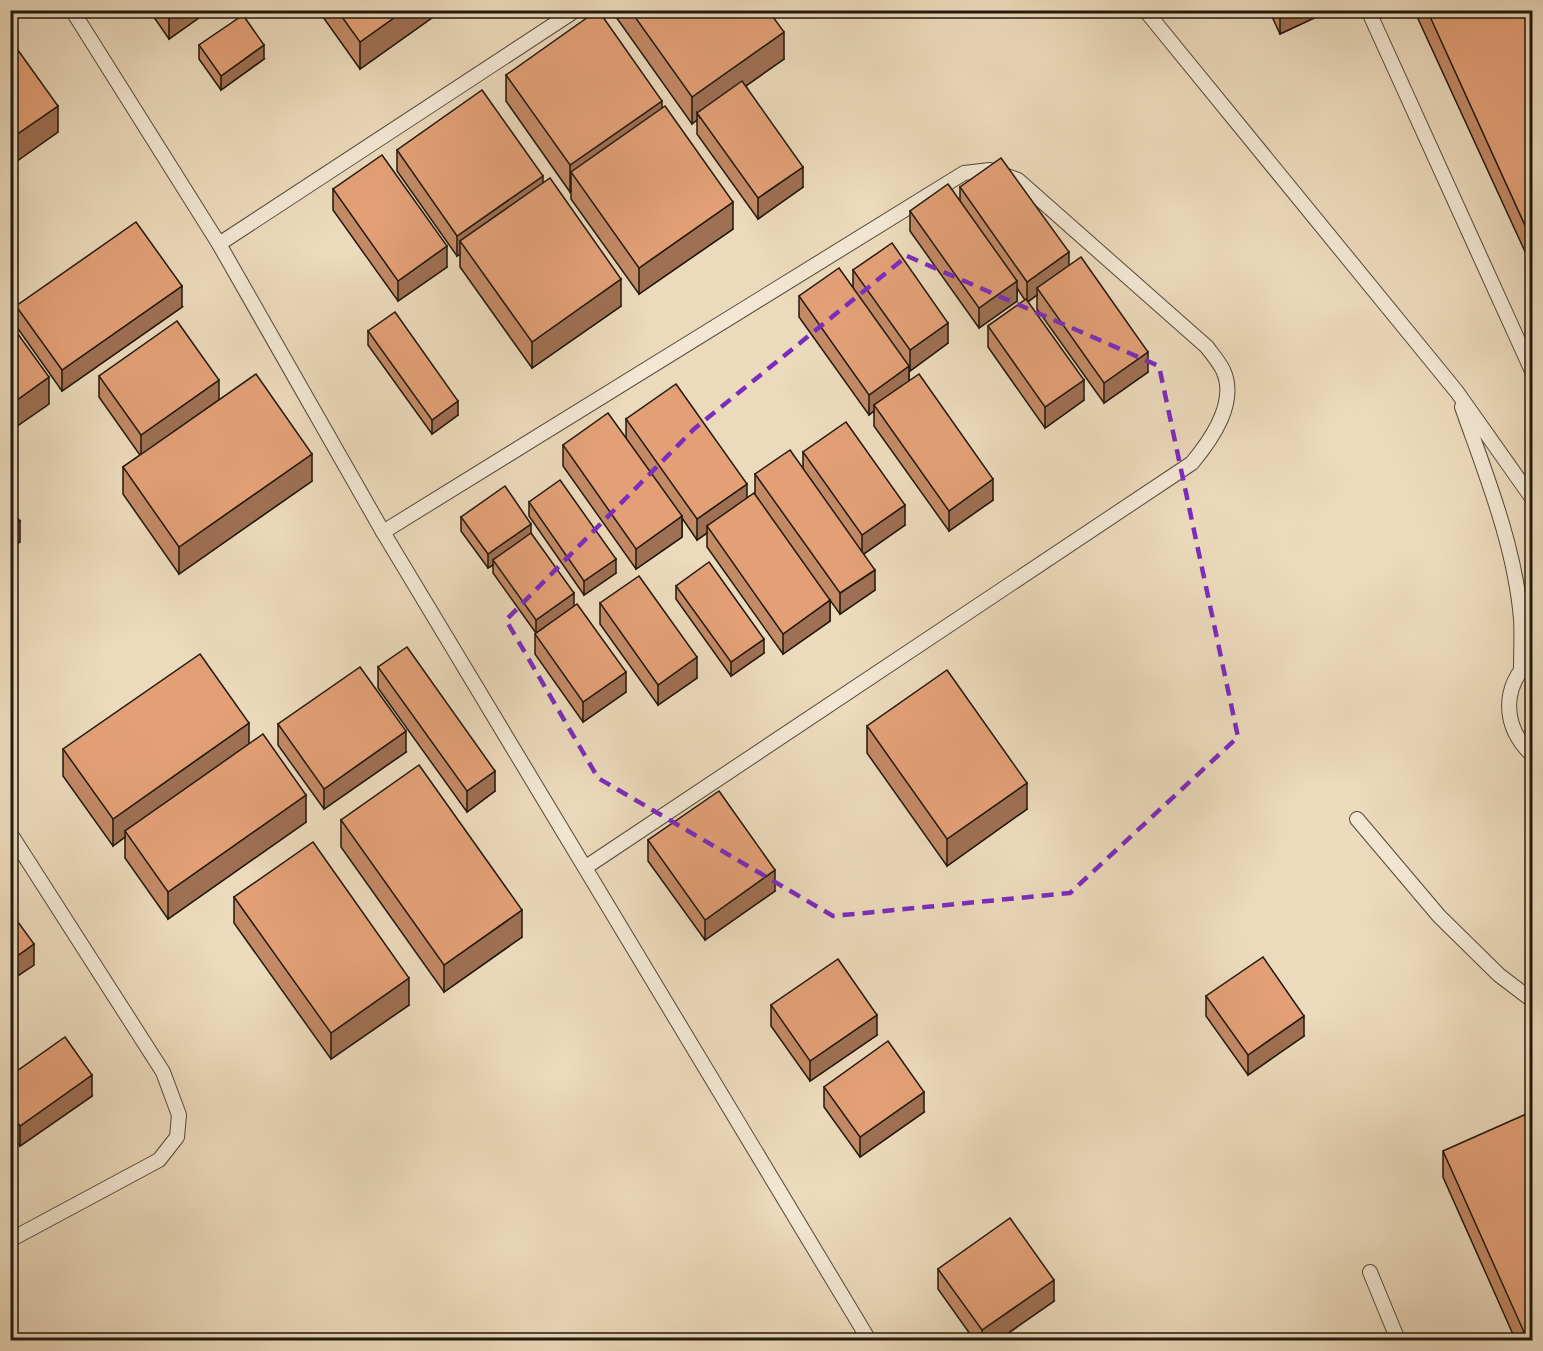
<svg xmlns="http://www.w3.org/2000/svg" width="1543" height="1351" viewBox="0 0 1543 1351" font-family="'IM FELL Double Pica',serif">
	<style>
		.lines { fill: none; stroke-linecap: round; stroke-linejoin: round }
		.lane-casing { stroke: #544839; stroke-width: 16 }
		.lane { stroke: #f3e7d3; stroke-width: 14 }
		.wall { fill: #c38a66; stroke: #21180d; stroke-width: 1.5 }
		.shaded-wall { fill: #9f7053; stroke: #21180d; stroke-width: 1.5 }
		.building { fill: #e3a077; stroke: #21180d; stroke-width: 1.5 }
		.marked { fill: none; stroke: #7b2cbf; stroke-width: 4.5; stroke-dasharray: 12 8; stroke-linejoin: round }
	</style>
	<rect width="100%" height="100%" fill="#ecdabc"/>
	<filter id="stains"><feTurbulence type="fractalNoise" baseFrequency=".00333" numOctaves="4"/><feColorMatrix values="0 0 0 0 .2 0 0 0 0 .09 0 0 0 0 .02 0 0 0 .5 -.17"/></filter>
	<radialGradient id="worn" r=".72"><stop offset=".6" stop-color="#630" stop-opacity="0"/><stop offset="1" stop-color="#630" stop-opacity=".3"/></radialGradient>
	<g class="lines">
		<defs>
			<g id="lane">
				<polyline points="72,10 219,244 383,532 869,1340"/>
				<polyline points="1145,10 1457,392 1532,498"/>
				<polyline points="1368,10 1532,371"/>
				<polyline points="219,244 576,10"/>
				<path d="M 1462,407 C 1486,475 1515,546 1521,619 C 1522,635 1521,653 1521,669"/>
				<path d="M 383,532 L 964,173 L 990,170 L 1018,180 L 1207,347 C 1212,354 1219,362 1223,370 C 1238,402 1212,439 1192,463 L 586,867"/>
				<path d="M 1532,658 C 1501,687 1502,726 1532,755"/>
				<polyline points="1357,819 1439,916 1499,975 1532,1000"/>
				<polyline points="10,833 163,1072 179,1115 177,1137 159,1160 10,1240"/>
				<polyline points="1370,1272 1398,1340"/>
			</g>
		</defs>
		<use href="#lane" class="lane-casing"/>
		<use href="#lane" class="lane"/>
	</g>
	<g class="wall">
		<polygon points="149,10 210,10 169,39"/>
		<polygon points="318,10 443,10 360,69"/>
		<polygon points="616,10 768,10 784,59 746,86 803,187 758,219 697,134 697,120 692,124 616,17"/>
		<polygon points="1269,10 1331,10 1280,34"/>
		<polygon points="1414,10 1533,10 1533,269"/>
		<polygon points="199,45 264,59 221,90 199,59"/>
		<polygon points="506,75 662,109 733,229 639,294 571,199 571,191 570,192 506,101"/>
		<polygon points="397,150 543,182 621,306 532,368 460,267 460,254 457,256 397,171"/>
		<polygon points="960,187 1069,266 1148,372 1104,403 1037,309 1037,295 1028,302 1084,400 1045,428 988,347 988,326 1025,300 1017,288 1017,301 979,328 910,231 910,211 960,201"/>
		<polygon points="333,189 447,267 398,301 333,210"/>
		<polygon points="853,270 948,343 910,371 909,370 909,381 993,500 949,531 874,426 874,411 869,415 799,317 799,296 853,287"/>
		<polygon points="16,306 182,307 62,391 16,326"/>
		<polygon points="368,331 458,415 432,434 368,345"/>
		<polygon points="99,376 219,400 312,481 179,574 123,494 123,467 140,455 99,397"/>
		<polygon points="626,419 747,498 755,493 755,474 803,469 803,452 905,525 864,554 875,590 840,614 830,600 830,621 783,654 707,547 707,533 697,540 682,518 682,537 636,569 563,466 563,445 626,438"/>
		<polygon points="529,502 616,573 584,595 529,516"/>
		<polygon points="461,517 531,533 574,606 626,692 583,722 535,654 535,634 536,633 493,573 493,565 488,568 461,531"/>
		<polygon points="676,586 764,653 731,676 676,599"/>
		<polygon points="600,603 697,678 658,705 600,624"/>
		<polygon points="378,667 495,791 467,812 378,688"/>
		<polygon points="278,724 406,752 324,809 278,745"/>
		<polygon points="867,726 1027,809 947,866 867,753"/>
		<polygon points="249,744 306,822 168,919 125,858 125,837 113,846 63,776 63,749"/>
		<polygon points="341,820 522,937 444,992 341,847"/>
		<polygon points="648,840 775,891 705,940 648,861"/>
		<polygon points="234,897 409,1005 331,1059 234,923"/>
		<polygon points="1206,996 1304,1036 1248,1075 1206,1016"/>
		<polygon points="771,1005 877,1035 810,1081 771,1026"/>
		<polygon points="10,1076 92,1096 20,1146 10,1133"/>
		<polygon points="824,1087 924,1112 860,1157 824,1107"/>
		<polygon points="1443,1151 1533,1341 1516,1341 1443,1177"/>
		<polygon points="938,1269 1054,1301 997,1341 975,1341 938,1289"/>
	</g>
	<g class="shaded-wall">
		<polygon points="181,10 210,10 169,39 169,19"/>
		<polygon points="405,10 443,10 360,69 360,42"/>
		<polygon points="1280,10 1331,10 1280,34"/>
		<polygon points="784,32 784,59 700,118 697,113 697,120 692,124 692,97"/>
		<polygon points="264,45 264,59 221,90 221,76"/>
		<polygon points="662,101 662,127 571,172 571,191 570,192 570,165"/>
		<polygon points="58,106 58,132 10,166 10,139"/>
		<polygon points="803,167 803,187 758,219 758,198"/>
		<polygon points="543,176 543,196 460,241 460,254 457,256 457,236"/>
		<polygon points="733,202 733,229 639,294 639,268"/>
		<polygon points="447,246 447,267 398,301 398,281"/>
		<polygon points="1069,252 1069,273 1037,288 1037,295 1027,302 1027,282"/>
		<polygon points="621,279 621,306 532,368 532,342"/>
		<polygon points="1017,281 1017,301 979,328 979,308"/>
		<polygon points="182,286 182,307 62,391 62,370"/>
		<polygon points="948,323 948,343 910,371 910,350"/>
		<polygon points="1148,352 1148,372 1104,403 1104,383"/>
		<polygon points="909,366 909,387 874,405 874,411 869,415 869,395"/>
		<polygon points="49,377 49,404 10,431 10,405"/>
		<polygon points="219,380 219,400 141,456 141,435"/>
		<polygon points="1084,380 1084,400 1045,428 1045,407"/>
		<polygon points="458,401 458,415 432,434 432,420"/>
		<polygon points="312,454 312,481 179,574 179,547"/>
		<polygon points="993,479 993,500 949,531 949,511"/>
		<polygon points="747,484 747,505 707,526 707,533 697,540 697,519"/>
		<polygon points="905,505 905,525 862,555 862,535"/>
		<polygon points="682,516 682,537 636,569 636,549"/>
		<polygon points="20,521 20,542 10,548 10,528"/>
		<polygon points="531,524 531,538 493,560 493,565 488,568 488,554"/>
		<polygon points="616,559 616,573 584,595 584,581"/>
		<polygon points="875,570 875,590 840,614 840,593"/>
		<polygon points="574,593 574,607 536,633 536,620"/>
		<polygon points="830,600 830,621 783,654 783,634"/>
		<polygon points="764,639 764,653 731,676 731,662"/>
		<polygon points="697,657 697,678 658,705 658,685"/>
		<polygon points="626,672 626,692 583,722 583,702"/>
		<polygon points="249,723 249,749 125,831 125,837 113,846 113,819"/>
		<polygon points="406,731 406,752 324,809 324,789"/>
		<polygon points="495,771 495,791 467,812 467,791"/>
		<polygon points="1027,783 1027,809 947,866 947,839"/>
		<polygon points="306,795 306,822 168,919 168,892"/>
		<polygon points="775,870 775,891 705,940 705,920"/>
		<polygon points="522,910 522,937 444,992 444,965"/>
		<polygon points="34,944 34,965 10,981 10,961"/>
		<polygon points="409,978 409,1005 331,1059 331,1033"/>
		<polygon points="877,1015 877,1035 810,1081 810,1061"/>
		<polygon points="1304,1016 1304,1036 1248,1075 1248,1055"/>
		<polygon points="92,1075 92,1096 20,1146 20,1126"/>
		<polygon points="924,1092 924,1112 860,1157 860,1137"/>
		<polygon points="1054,1280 1054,1301 997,1341 982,1341 982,1330"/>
	</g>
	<g class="building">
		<polygon points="163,10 181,10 169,19"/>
		<polygon points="337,10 405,10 360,42"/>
		<polygon points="598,10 662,101 570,165 506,75"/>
		<polygon points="630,10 768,10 784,32 692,97"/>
		<polygon points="1427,10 1533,10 1533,243"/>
		<polygon points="243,15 264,45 221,76 199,45"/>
		<polygon points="10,39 58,106 10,139"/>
		<polygon points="742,81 803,167 758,198 697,113"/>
		<polygon points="482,90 543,176 457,236 397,150"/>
		<polygon points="665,106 733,202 639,268 571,172"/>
		<polygon points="382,155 447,246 398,281 333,189"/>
		<polygon points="1001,158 1069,252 1027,282 960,187"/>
		<polygon points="550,178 621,279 532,342 460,241"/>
		<polygon points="948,184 1017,281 979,308 910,211"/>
		<polygon points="136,222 182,286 62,370 16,306"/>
		<polygon points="892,243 948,323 910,350 853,270"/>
		<polygon points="1081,257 1148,352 1104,383 1037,288"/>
		<polygon points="839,268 909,366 869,395 799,296"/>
		<polygon points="1026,299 1084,380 1045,407 988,326"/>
		<polygon points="395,312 458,401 432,420 368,331"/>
		<polygon points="177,321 219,380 141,435 99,376"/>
		<polygon points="10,323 49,377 10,405"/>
		<polygon points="256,374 312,454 179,547 123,467"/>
		<polygon points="919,374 993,479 949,511 874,405"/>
		<polygon points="676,384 747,484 697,519 626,419"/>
		<polygon points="608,413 682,516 636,549 563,445"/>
		<polygon points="846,422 905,505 862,535 803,452"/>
		<polygon points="790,450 875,570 840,593 755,474"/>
		<polygon points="560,480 616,559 584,581 529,502"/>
		<polygon points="505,486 531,524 488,554 461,517"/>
		<polygon points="754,493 830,600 783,634 707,526"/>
		<polygon points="10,508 20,521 10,528"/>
		<polygon points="531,533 574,593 536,620 493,560"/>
		<polygon points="709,562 764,639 731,662 676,586"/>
		<polygon points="639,576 697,657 658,685 600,603"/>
		<polygon points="577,604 626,672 583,702 535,634"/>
		<polygon points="407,647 495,771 467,791 378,667"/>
		<polygon points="200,654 249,723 113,819 63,749"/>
		<polygon points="360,667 406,731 324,789 278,724"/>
		<polygon points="947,670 1027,783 947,839 867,726"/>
		<polygon points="263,734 306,795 168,892 125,831"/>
		<polygon points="419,765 522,910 444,965 341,820"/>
		<polygon points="719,791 775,870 705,920 648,840"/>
		<polygon points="313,842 409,978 331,1033 234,897"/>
		<polygon points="10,911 34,944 10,961"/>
		<polygon points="1263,957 1304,1016 1248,1055 1206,996"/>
		<polygon points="838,959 877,1015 810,1061 771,1005"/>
		<polygon points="65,1037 92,1075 20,1126 10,1113 10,1076"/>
		<polygon points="888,1041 924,1092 860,1137 824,1087"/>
		<polygon points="1533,1111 1533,1341 1528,1341 1443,1151"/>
		<polygon points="1010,1218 1054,1280 982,1330 938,1269"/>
	</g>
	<path class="marked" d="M 907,256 L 1159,366 L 1238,737 L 1070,893 L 833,916 L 598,778 L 506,620 L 694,429 Z"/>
	<rect width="1543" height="1351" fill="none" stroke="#ecdabc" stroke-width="36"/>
	<rect x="12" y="12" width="1519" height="1327" fill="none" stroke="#21180d" stroke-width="3"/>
	<rect x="18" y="18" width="1507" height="1315" fill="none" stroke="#21180d" stroke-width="1.5"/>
	<rect width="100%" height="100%" filter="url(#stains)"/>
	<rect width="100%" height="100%" fill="url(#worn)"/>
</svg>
